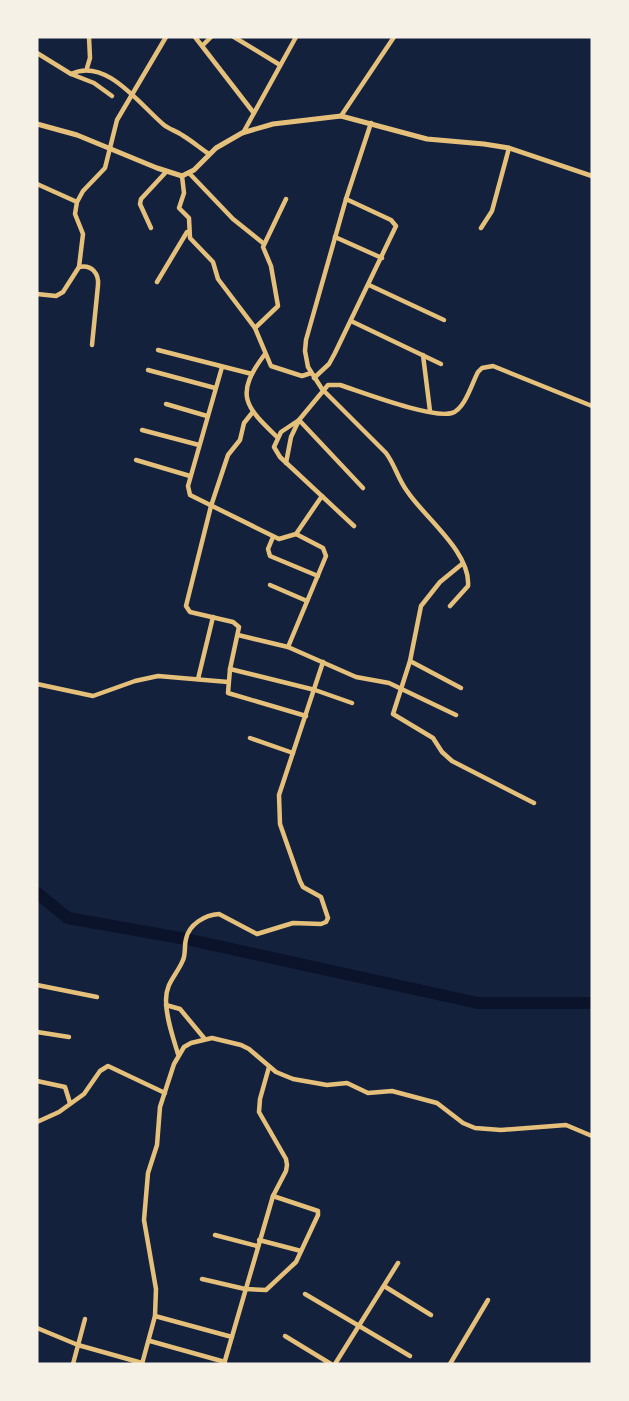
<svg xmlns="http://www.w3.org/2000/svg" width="629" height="1401" viewBox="0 0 629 1401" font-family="Arial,sans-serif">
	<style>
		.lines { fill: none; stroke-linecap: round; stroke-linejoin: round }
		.river { stroke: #0b132b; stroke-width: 12 }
		.minor { stroke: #e5c07b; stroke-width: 4.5 }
		.tertiary { stroke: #e5c07b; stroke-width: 5 }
	</style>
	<rect width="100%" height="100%" fill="#14213d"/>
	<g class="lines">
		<polyline class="river" points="37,893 68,918 186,939 478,1003 592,1003"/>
		<g class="minor">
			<polyline points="195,37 253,112"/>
			<polyline points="234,37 280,65"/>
			<polyline points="203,45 211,37"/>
			<polyline points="37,53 71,74 94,83 112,96"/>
			<polyline points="87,68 90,58 89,37"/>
			<path d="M 71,74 C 106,57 139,104 164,125 C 169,129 176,131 182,135 C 192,141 200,148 209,154"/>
			<polyline points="341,116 394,37"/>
			<path d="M 371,123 L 346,199 L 306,340 L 305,351 L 308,367 L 322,389 L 386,453 C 395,465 398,479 407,491 C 424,517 471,552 468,586 L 450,606"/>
			<polyline points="243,133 296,37"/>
			<polyline points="190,174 233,219 263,243"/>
			<polyline points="182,176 184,193 179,208 189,218 190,238 213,262 218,279 255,328 271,366 302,376 311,373"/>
			<polyline points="37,184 77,202"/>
			<polyline points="151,228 140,204 141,199 166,172"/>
			<polyline points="481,228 492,211 509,148"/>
			<polyline points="335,237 382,258"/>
			<polyline points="79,267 83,234 75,214 77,202 83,191 105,168 117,120 166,37"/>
			<polyline points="157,282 187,232"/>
			<polyline points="369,285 444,320"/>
			<path d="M 37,294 L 56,296 L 63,292 L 79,267 C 92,264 99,274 98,285 L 92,345"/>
			<polyline points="351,321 441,364"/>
			<polyline points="255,328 278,306 271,266 263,247 286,199"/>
			<polyline points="158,350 252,374"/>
			<path d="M 265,354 C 234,395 245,406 277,437"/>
			<polyline points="423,355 430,411"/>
			<polyline points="222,367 188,486 190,495 279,539 296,534 322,496"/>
			<polyline points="148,370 215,388"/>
			<polyline points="314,378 329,364 335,353 396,226 391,220 346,199"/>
			<polyline points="166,404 207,416"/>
			<polyline points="252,413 244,423 240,440 228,455 211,506 186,606 190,612 233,622 239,627 230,669 228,693 306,716"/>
			<polyline points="142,430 199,445"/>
			<polyline points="136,460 190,476"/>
			<polyline points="286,463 291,437 299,420 363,488"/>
			<path d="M 354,526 L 280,457 L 274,447 L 281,432 L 299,420 L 328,385 L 340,385 C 362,392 432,419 452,413 C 465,409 472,383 478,372 L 482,368 L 493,366 L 592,406"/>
			<polyline points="273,537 268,549 270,556 318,576"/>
			<polyline points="462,564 440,582 421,606 410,661 393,714 433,738 442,752 452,761 534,803"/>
			<polyline points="270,585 307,601"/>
			<polyline points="238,635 288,647 356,677 389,683 456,715"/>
			<polyline points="288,647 326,556 323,548 296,534"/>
			<polyline points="410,661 461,688"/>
			<polyline points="230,669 315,690 352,703"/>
			<polyline points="198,679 213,617"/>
			<polyline points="37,684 93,696 135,681 158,676 228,682"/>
			<polyline points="250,738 293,753"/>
			<polyline points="37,985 97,997"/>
			<polyline points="166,1005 180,1009 204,1038"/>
			<polyline points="37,1032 69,1037"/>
			<path d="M 178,1054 C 173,1037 166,1018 166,1000 C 166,982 177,975 183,960 C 186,953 184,946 186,939 C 189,924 205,915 219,914 L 257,934 L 293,923 L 321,924 L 326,922 L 328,918 L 321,897 L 303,887 L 300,881 L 280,824 L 279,795 L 323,662"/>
			<polyline points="37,1081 65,1087 70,1103"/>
			<polyline points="37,1122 59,1112 84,1094 100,1071 108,1066 165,1093"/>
			<polyline points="215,1235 257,1246"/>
			<polyline points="259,1240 301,1251"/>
			<polyline points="202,1279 245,1289 266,1290 296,1262 318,1215 318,1211 273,1196"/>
			<polyline points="384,1286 431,1315"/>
			<polyline points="305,1294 410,1356"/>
			<polyline points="155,1316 232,1337"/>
			<polyline points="37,1328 78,1345 142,1363"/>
			<polyline points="285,1336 331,1364"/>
			<polyline points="150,1341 225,1362"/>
			<polyline points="73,1364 85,1319"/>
			<polyline points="142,1364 155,1316 156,1289 144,1220 148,1173 157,1145 160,1107 174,1064 184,1047 191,1043 212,1038 241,1045 249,1049 276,1072 293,1079 327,1085 347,1083 368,1093 392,1091 437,1103 463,1123 475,1128 501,1130 566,1125 592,1136"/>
			<polyline points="224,1364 273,1196 286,1171 287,1165 286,1159 259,1112 260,1099 269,1067"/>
			<polyline points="335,1364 398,1263"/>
			<polyline points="450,1364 488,1300"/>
		</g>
		<polyline class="tertiary" points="37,124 77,135 157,168 182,176 194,170 216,148 242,133 273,124 341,116 427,139 484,144 509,148 592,176"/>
	</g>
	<rect width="629" height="1401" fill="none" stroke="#f6f1e7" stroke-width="77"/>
</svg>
